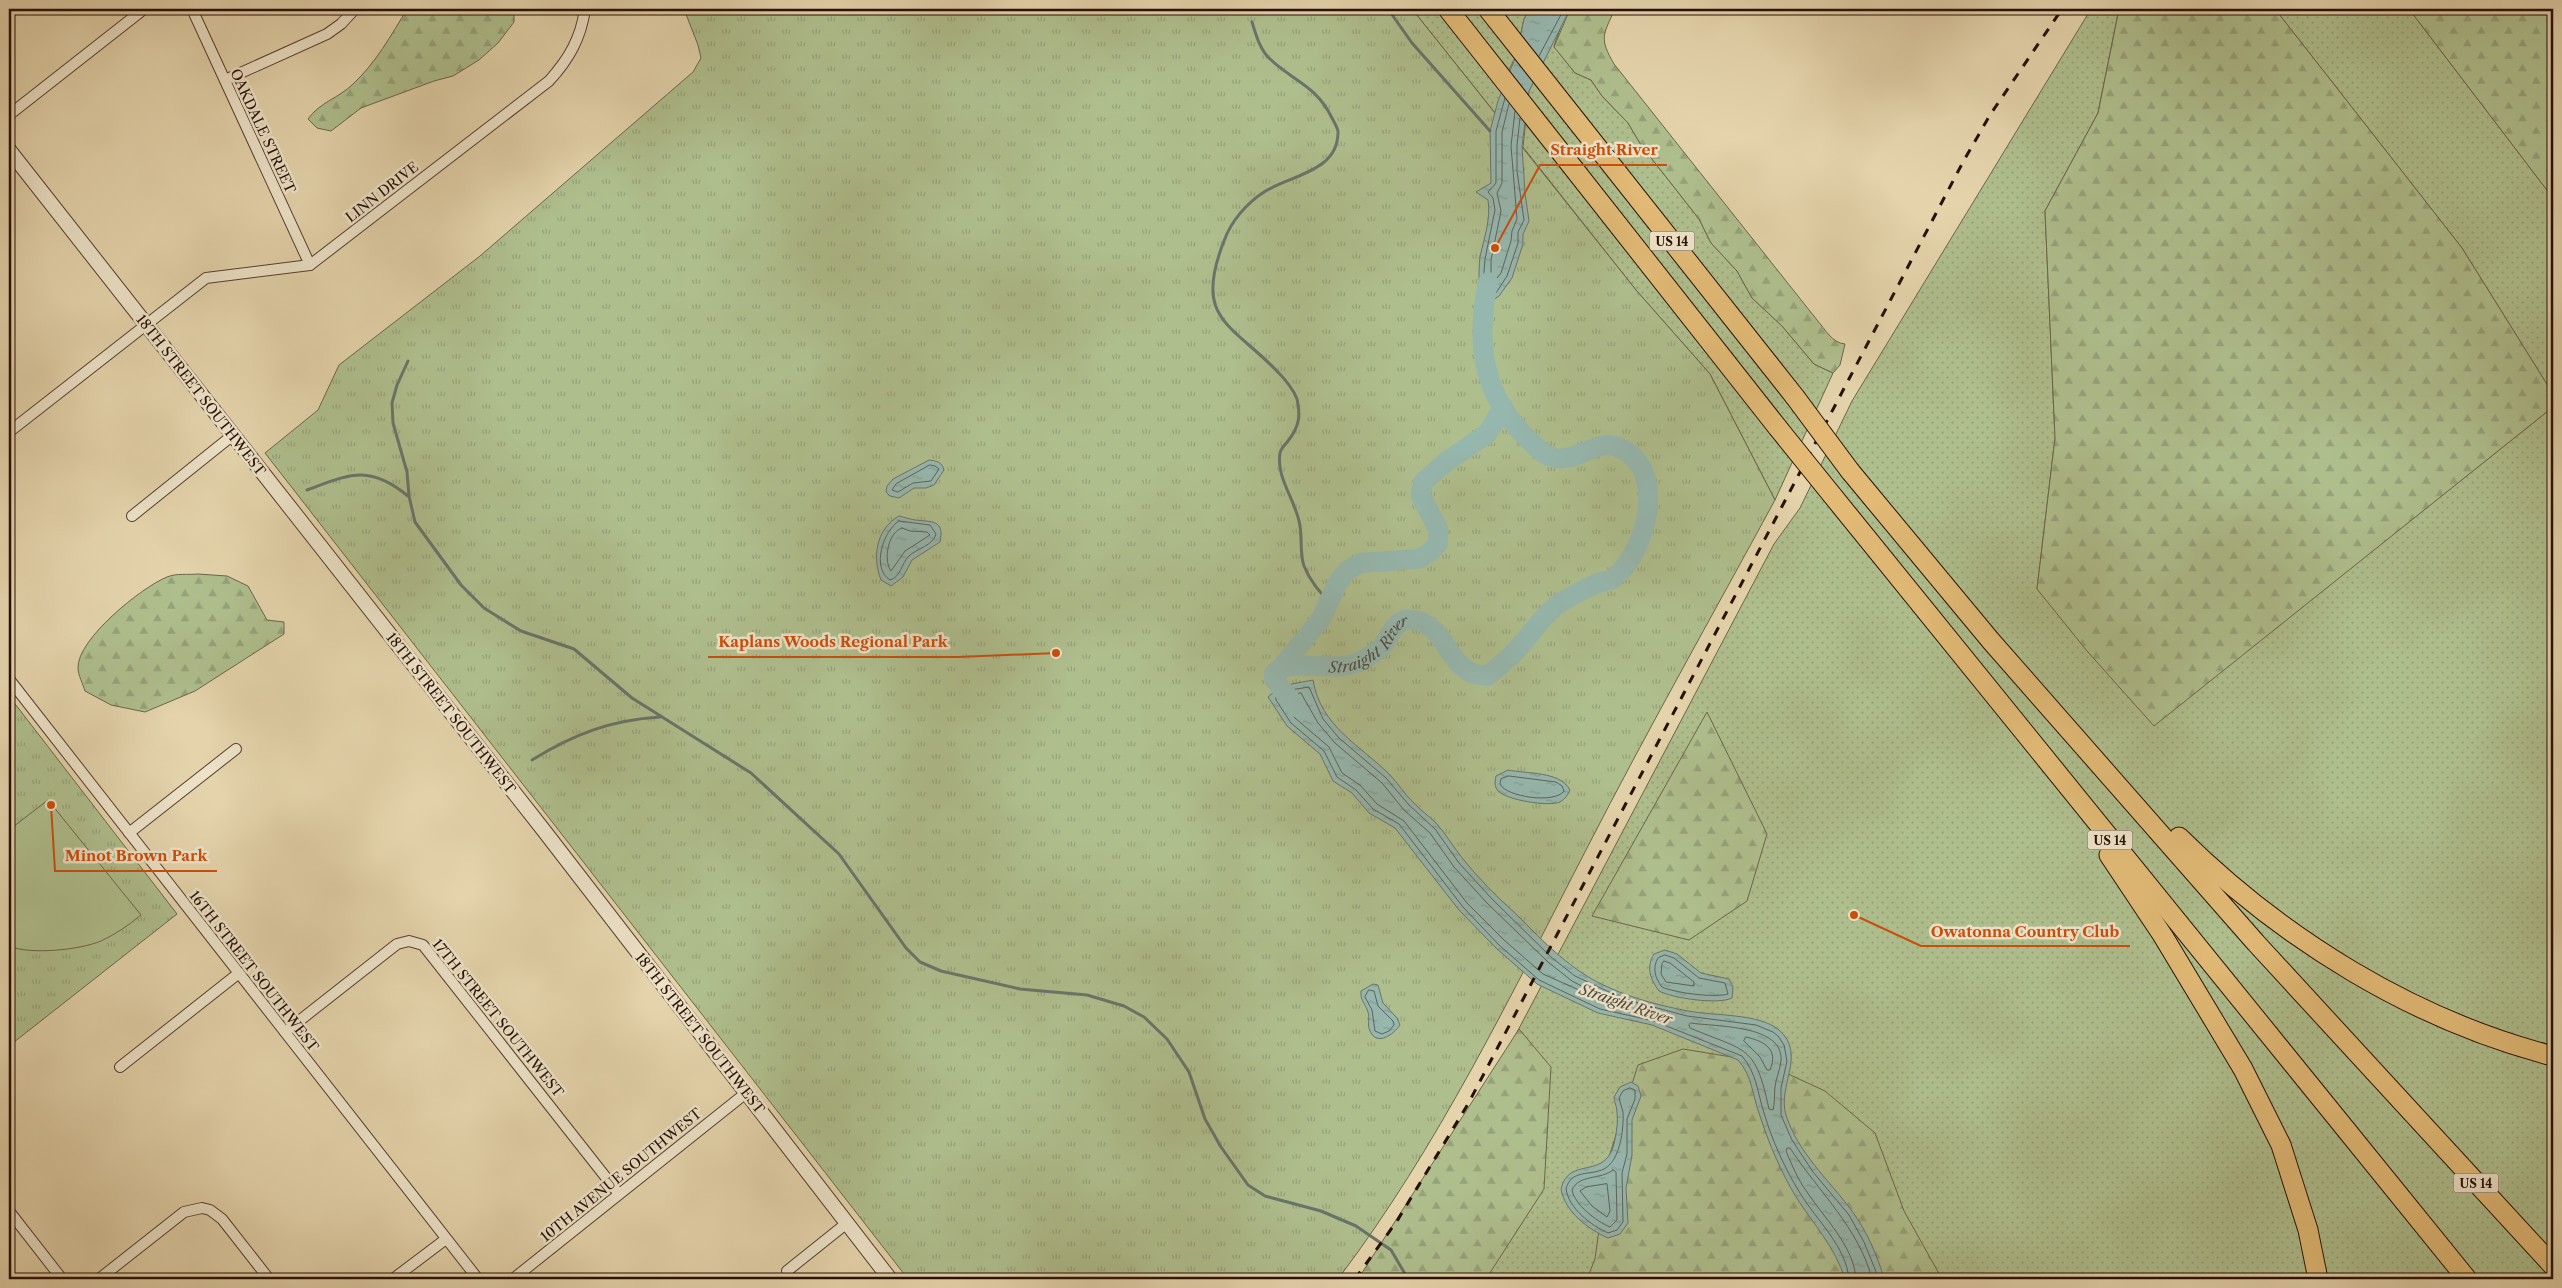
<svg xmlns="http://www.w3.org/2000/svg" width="2562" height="1288" viewBox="0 0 2562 1288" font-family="'Libre Caslon Text',serif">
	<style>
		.grass { fill: url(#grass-dots); stroke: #6a6649 }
		.forest { fill: url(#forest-firs); stroke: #6a6649 }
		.park { fill: url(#park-tufts); stroke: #6a6649 }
		.pitch { fill: #afbe8d; stroke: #6a6649 }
		.water { fill: url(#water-ripples); stroke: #69746a }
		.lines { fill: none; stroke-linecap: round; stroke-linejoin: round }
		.shore { stroke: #5e635a; stroke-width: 1 }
		.stream { stroke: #69746a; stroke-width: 3 }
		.river { stroke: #96b7ae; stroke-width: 20 }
		.minor-casing { stroke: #56402e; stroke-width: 12 }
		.tertiary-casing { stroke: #56402e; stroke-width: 16 }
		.motorway-casing { stroke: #260f05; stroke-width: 21 }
		.minor { stroke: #ede2c8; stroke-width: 10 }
		.tertiary { stroke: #ede2c8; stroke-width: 14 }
		.motorway { stroke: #e2ba76; stroke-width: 19 }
		.rail { stroke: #260f05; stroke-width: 3; stroke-dasharray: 9 9; stroke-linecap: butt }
		.motorway-bridge-casing { stroke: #260f05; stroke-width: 21; stroke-linecap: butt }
		.motorway-bridge { stroke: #e2ba76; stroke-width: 19 }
		.labels { text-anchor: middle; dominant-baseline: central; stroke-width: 5; stroke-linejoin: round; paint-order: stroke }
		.shield { fill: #ede2c8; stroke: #624e40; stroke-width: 1 }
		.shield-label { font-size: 12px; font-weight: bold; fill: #260f05 }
		.street-label { font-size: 14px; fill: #260f05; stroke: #ede2c8 }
		.water-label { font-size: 15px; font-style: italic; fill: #4d4a40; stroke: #ede2c8 }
		.leader { fill: none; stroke: #cb4e0b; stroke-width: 2 }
		.callout-dot { fill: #cb4e0b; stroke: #ede2c8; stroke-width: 2 }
		.callout-label { font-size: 15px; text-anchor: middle; font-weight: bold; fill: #cb4e0b; stroke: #ede2c8; stroke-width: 5; stroke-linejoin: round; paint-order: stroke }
	</style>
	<defs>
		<pattern id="grass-dots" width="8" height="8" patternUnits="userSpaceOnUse" patternTransform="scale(1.25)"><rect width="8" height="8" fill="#afbe8d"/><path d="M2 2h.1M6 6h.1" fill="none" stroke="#96a278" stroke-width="1.8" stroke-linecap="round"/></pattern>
		<pattern id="forest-firs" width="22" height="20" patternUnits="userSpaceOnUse" patternTransform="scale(1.25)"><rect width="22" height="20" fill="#afbe8d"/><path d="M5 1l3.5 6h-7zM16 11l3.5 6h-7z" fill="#96a278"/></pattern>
		<pattern id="park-tufts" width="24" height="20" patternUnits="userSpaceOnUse" patternTransform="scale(1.25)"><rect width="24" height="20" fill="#afbe8d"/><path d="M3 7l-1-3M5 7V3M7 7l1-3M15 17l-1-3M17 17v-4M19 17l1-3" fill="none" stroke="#96a278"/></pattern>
		<pattern id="water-ripples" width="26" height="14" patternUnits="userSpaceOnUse" patternTransform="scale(1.25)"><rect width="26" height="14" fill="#96b7ae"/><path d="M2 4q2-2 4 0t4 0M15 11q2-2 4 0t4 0" fill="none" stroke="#819c94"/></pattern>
	</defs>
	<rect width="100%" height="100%" fill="#e4d3ab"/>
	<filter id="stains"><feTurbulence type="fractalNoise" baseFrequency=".004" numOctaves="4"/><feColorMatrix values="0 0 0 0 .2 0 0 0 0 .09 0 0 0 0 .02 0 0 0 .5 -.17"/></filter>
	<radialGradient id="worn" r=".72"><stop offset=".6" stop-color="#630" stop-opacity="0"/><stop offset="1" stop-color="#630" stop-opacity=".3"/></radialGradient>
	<g class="grass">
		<polygon points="1412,9 1529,10 1524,19 1516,56 1508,72 1496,114"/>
		<polygon points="2091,9 2119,9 2098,113 2045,211 2055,438 2037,589 2154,725 2553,407 2553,1279 1368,1279 1495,1074 1774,544 1800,508 1852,401"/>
		<polygon points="2275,9 2409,9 2553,198 2553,394 2462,248"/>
		<polygon points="1562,24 1554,46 1575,73 1591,80 1602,96 1628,123 1641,145 1699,219 1711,243 1737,271 1752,298 1782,326 1814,364 1833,373 1775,500 1710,374 1636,290 1523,147 1529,91"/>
	</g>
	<g class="forest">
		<path d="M 407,9 L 514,9 L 514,22 L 498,43 L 479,60 L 453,76 L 434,81 L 361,108 L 331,131 L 317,128 L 308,119 C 320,102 339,98 353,84 C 375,64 392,34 407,9 Z"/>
		<path d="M 1570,9 L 1615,9 C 1603,35 1599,38 1614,64 L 1817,320 C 1825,329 1832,343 1845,344 L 1840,365 L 1833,373 L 1814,364 L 1782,326 L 1752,298 L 1737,271 L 1711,243 L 1699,219 L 1641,145 L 1628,123 L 1602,96 L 1591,80 L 1575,73 L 1554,47 Z"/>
		<polygon points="2119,9 2275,9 2462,248 2553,394 2553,407 2154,726 2087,651 2037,589 2055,438 2045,211 2098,113"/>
		<polygon points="2409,9 2553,9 2553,198"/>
		<path d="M 198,574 L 227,576 L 248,586 L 267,620 L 284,622 L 284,634 L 195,691 L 145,712 L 111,705 L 85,691 C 83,684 78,675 78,668 C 77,639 142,587 167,577 C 176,573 189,575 198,574 Z"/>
		<polygon points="1707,712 1767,834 1747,901 1689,940 1592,916"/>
		<polygon points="1519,1029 1551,1067 1544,1189 1486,1279 1358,1279"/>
		<polygon points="1683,1049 1762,1062 1825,1091 1875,1133 1904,1211 1942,1279 1587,1279 1595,1259 1609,1157 1638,1065"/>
	</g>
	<g class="park">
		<path d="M 684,9 L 1412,9 L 1636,290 L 1710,374 L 1775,500 C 1712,616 1647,731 1587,848 C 1511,995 1438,1147 1338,1279 L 908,1279 L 265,453 L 318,410 L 339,365 L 480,256 L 693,72 L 701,58 L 698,45 Z"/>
		<polygon points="9,696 177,914 9,1046"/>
	</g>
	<path class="pitch" d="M 48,800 L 141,915 C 129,925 116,934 101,941 C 80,950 29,955 9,946 L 9,830 Z"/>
	<g class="water">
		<path d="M 1530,9 L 1570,9 L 1529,91 L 1522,146 L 1525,193 L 1529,221 L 1523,234 L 1523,244 L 1512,278 L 1499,296 L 1483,307 C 1479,291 1478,274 1480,257 C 1484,238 1491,220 1488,200 L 1476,192 L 1491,183 L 1490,131 L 1498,101 L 1516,56 L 1524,19 Z"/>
		<path d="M 929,460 C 937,461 942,462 944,470 L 934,485 L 926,488 L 914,488 L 899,498 L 890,496 L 886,492 L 887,486 L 893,479 Z"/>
		<path d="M 899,516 C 904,517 909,519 915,520 C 931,522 945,519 940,542 L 912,560 L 903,577 L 891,586 L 881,580 C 872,557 876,529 899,516 Z"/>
		<path d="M 1313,680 C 1321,727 1359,744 1390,775 C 1398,783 1404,794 1413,802 C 1420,810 1429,816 1436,823 C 1446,834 1454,848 1463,859 C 1479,879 1497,897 1516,914 C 1545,943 1572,972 1610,988 C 1634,999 1662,1006 1688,1011 C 1713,1016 1759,1013 1779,1030 C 1807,1054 1777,1086 1786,1115 C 1798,1153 1829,1180 1852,1211 C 1866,1230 1878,1256 1884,1279 L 1845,1279 C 1835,1247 1814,1225 1796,1197 C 1781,1172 1769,1144 1760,1116 C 1752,1095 1753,1077 1738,1060 L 1652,1025 L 1598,1013 L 1537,984 L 1496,948 L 1459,910 L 1395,828 L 1369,813 L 1352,793 L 1333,781 L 1320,754 L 1287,726 L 1268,697 L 1281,686 Z"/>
		<path d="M 1508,770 C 1527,774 1560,771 1570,790 C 1568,795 1565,799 1560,802 C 1548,807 1507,800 1498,791 C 1494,786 1495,782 1496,776 Z"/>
		<path d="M 1665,950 L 1677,954 L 1701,973 L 1729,979 L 1733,987 L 1732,998 C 1718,1005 1672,998 1659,991 C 1650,979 1646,967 1654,954 Z"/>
		<path d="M 1373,984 L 1378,985 L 1383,1003 L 1397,1018 L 1400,1025 C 1394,1034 1377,1047 1370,1031 C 1367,1025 1370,1018 1368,1012 C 1365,1003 1360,1000 1361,991 Z"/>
		<path d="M 1631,1082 L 1638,1086 L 1641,1096 L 1632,1120 L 1632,1155 L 1626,1188 L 1628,1223 L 1620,1234 L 1608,1238 C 1588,1229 1565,1212 1561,1189 C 1569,1154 1608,1183 1615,1139 C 1617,1130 1618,1120 1617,1112 C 1617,1106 1614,1102 1614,1097 L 1620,1087 Z"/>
	</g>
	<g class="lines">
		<g class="shore">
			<polyline points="1539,56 1564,9"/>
			<polyline points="1505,98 1496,131 1496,183 1488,192 1493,198 1495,210 1485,259 1483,285 1487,298 1496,293 1507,276 1518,243 1518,232 1524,220 1517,171 1517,145 1520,118"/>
			<polyline points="1509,104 1502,132 1502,183 1497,193 1501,211 1491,260 1491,281 1493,283 1501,273 1511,241 1512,231 1517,219 1511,146 1515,111"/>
			<polygon points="930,465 935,466 939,469 931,481 913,483 898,492 892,490 896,484"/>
			<path d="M 899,521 L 930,525 L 936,534 C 933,546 917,548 909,556 C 901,564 901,577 890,580 C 871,568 883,531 899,521 Z"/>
			<path d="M 902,528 L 910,531 L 927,532 L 930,535 L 905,551 L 891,571 C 883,560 888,532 902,528 Z"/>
			<polygon points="1301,693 1318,723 1335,743 1382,783 1404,810 1430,833 1454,867 1487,903 1548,962 1572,981 1597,994 1597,998 1543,974 1504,940 1467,903 1404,821 1377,804 1360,785 1342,773 1329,747 1295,718 1284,699"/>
			<path d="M 1509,776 L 1556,782 L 1562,786 L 1564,791 C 1555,804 1506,797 1500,784 L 1501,779 Z"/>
			<path d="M 1665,955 L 1674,958 L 1699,978 L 1725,983 L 1728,994 C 1715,998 1675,993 1662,987 C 1655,978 1652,968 1658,958 Z"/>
			<polygon points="1664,961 1670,963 1694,982 1694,986 1666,982 1661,974 1662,964"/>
			<polygon points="1369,990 1374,991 1378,1006 1393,1021 1394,1025 1389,1031 1382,1034 1375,1031 1372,1010 1365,997"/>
			<path d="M 1691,1023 C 1715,1027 1784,1024 1781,1061 C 1780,1070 1776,1078 1775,1087 C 1774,1095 1775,1103 1773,1110 L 1769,1109 C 1755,1044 1747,1052 1690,1028 L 1689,1025 Z"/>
			<path d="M 1746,1037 C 1764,1041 1779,1049 1770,1070 L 1767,1070 L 1760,1057 L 1744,1041 Z"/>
			<path d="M 1630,1088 L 1635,1090 L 1635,1099 L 1627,1119 L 1627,1154 L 1622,1173 L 1623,1222 L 1617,1230 L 1608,1233 C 1591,1225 1569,1209 1566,1189 C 1571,1169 1590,1176 1604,1169 C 1620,1161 1624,1129 1623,1112 C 1622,1107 1620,1103 1619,1098 L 1623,1091 Z"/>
			<path d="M 1613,1170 L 1616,1172 L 1617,1220 L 1610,1227 C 1596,1221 1575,1205 1572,1190 C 1579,1174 1601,1180 1613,1170 Z"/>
			<polygon points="1607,1184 1610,1211 1607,1217 1592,1206 1580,1191 1586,1187"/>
			<path d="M 1849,1279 C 1846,1246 1817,1221 1800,1193 C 1785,1169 1772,1140 1764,1113 C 1757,1091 1757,1074 1742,1056 L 1654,1021 L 1600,1009 L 1539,980 L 1499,945 L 1463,907 L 1399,824 L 1373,809 L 1356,790 L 1337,777 L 1324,751 L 1291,723 L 1276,700 L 1276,697 L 1284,691 L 1309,687 L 1323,719 L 1339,738 L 1386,778 L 1409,805 L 1435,829 L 1459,863 L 1492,899 L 1551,957 L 1575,976 L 1624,999 L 1687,1016 L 1756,1025 L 1773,1032 L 1778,1036 L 1784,1045 L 1787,1061 L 1781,1088 L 1781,1115 L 1792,1140 L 1813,1172 L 1849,1215 L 1864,1242 L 1879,1279"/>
			<path d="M 1856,1279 C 1854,1246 1824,1218 1807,1192 C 1798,1180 1792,1165 1786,1151 L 1787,1148 L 1790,1148 C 1818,1191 1859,1228 1872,1279"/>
		</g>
		<g class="stream">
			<polyline points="1388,9 1412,43 1490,131"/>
			<path d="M 1252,22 C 1256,35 1260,50 1270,59 C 1293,81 1316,85 1332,118 C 1334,122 1337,127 1338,131 C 1339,172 1290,175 1264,192 C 1247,203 1231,221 1224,241 C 1194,317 1228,322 1275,369 C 1283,377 1293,388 1297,399 C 1301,416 1299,427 1288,441 C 1285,445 1281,448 1280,453 C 1276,477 1294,498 1299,521 C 1303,535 1299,552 1304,566 C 1310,581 1319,591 1330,603"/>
			<polyline points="408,361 397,385 392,403 393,423 407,472 409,496 415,522 461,585 484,608 521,631 574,649 632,698 751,773 839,854 906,948 920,962 941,971 1020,989 1087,995 1124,1006 1144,1017 1167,1039 1189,1072 1205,1119 1221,1147 1248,1185 1265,1196 1321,1211 1356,1226 1391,1250 1408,1279"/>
			<path d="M 307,490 C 350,474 369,464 408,496"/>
			<path d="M 532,760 C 574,734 611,720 660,717"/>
		</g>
		<g class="river">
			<polyline points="1280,669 1321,619 1337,584 1347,571 1360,563 1418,559 1429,553 1438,544 1438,529 1421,496 1423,482 1446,462 1488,433 1503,407"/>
			<path id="s1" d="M 1296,707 L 1274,679 L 1274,673 C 1294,657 1331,673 1356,663 C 1364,660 1379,651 1384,644 C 1392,632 1396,617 1414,620 C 1445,626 1447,662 1472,673 C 1476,675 1483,675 1487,676 C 1499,667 1511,657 1521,645 C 1532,632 1542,617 1556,606 C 1567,597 1583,590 1596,584 C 1601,581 1609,582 1614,578 C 1647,551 1668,469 1620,448 C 1598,437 1578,462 1555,458 C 1543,456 1533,444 1525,436 C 1481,392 1476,340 1488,282"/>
		</g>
		<defs>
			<g id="minor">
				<polyline points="192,9 310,265"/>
				<polyline points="225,80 327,34 341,24 355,9"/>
				<polyline points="9,115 144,9"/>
				<path d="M 9,432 L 206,278 L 310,265 L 549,81 C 569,59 581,38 585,9"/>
				<polyline points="132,516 233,435"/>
				<polyline points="9,679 478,1279"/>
				<polyline points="129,833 236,749"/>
				<polyline points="285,1032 397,944 409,941 423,945 619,1194"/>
				<polyline points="120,1067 239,973"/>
				<polyline points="9,1211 62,1279"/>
				<polyline points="787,1271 847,1223"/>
				<polyline points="99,1279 184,1212 202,1208 210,1210 222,1219 269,1279"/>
				<polyline points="393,1279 446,1239"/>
				<polyline points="513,1279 746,1093"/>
			</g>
			<polyline id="tertiary" points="9,150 545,832 890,1279"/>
			<g id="motorway">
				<polyline points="1448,9 1778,428"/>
				<polyline points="1488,9 1795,397"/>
				<polyline points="1850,471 1991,641 2256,943 2553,1266"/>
				<polyline points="1832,495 2467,1279"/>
				<path d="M 2179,837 C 2282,939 2413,1020 2553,1056"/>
				<polyline points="2109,855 2163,936 2243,1069 2281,1145 2308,1230 2318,1279"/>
			</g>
		</defs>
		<use href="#minor" class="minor-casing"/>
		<use href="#tertiary" class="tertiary-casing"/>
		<use href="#motorway" class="motorway-casing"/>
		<use href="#minor" class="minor"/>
		<use href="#tertiary" class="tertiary"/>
		<use href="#motorway" class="motorway"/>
		<polyline class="rail" points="1355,1279 1397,1221 1468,1104 1963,162 1990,115 2062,9"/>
		<defs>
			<g id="motorway-bridge">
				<polyline points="1795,397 1850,471"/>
				<polyline points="1778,428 1832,495"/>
			</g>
		</defs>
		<use href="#motorway-bridge" class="motorway-bridge-casing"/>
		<use href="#motorway-bridge" class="motorway-bridge"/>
	</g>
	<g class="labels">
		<g class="shield">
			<rect x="1649.5" y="231.5" width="45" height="19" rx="4"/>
			<rect x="2087.5" y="830.5" width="45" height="19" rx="4"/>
			<rect x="2453.5" y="1173.5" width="45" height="19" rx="4"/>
		</g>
		<g class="shield-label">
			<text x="1672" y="241">US 14</text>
			<text x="2110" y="840">US 14</text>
			<text x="2476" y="1183">US 14</text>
		</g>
		<g class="street-label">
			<text transform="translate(263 131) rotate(65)">OAKDALE STREET</text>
			<text transform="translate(382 192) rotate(-38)">LINN DRIVE</text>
			<text transform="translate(201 395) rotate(52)">18TH STREET SOUTHWEST</text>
			<text transform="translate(451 713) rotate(52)">18TH STREET SOUTHWEST</text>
			<text transform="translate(254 971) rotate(52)">16TH STREET SOUTHWEST</text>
			<text transform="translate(498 1018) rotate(51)">17TH STREET SOUTHWEST</text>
			<text transform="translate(700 1033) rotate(52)">18TH STREET SOUTHWEST</text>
			<text transform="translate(621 1175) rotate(-39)">10TH AVENUE SOUTHWEST</text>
		</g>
		<g class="water-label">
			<text stroke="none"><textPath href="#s1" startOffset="146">Straight River</textPath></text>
			<text transform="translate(1626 1004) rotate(19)">Straight River</text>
		</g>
	</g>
	<path class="leader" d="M1495 248L1540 165H1667M1056 653L958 657H708M51 805L55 871H217M1854 915L1921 946H2130"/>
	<g class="callout-dot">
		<circle cx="1495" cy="248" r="5"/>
		<circle cx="1056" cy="653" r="5"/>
		<circle cx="51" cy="805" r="5"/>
		<circle cx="1854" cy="915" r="5"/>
	</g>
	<g class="callout-label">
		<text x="1604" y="155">Straight River</text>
		<text x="833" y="647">Kaplans Woods Regional Park</text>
		<text x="136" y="861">Minot Brown Park</text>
		<text x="2025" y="937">Owatonna Country Club</text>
	</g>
	<rect width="2562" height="1288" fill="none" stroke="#e4d3ab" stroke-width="30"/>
	<rect x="10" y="10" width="2542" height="1268" fill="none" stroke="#260f05" stroke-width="2.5"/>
	<rect x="15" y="15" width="2532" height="1258" fill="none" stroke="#260f05"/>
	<rect width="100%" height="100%" filter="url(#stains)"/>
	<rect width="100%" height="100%" fill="url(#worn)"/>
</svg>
